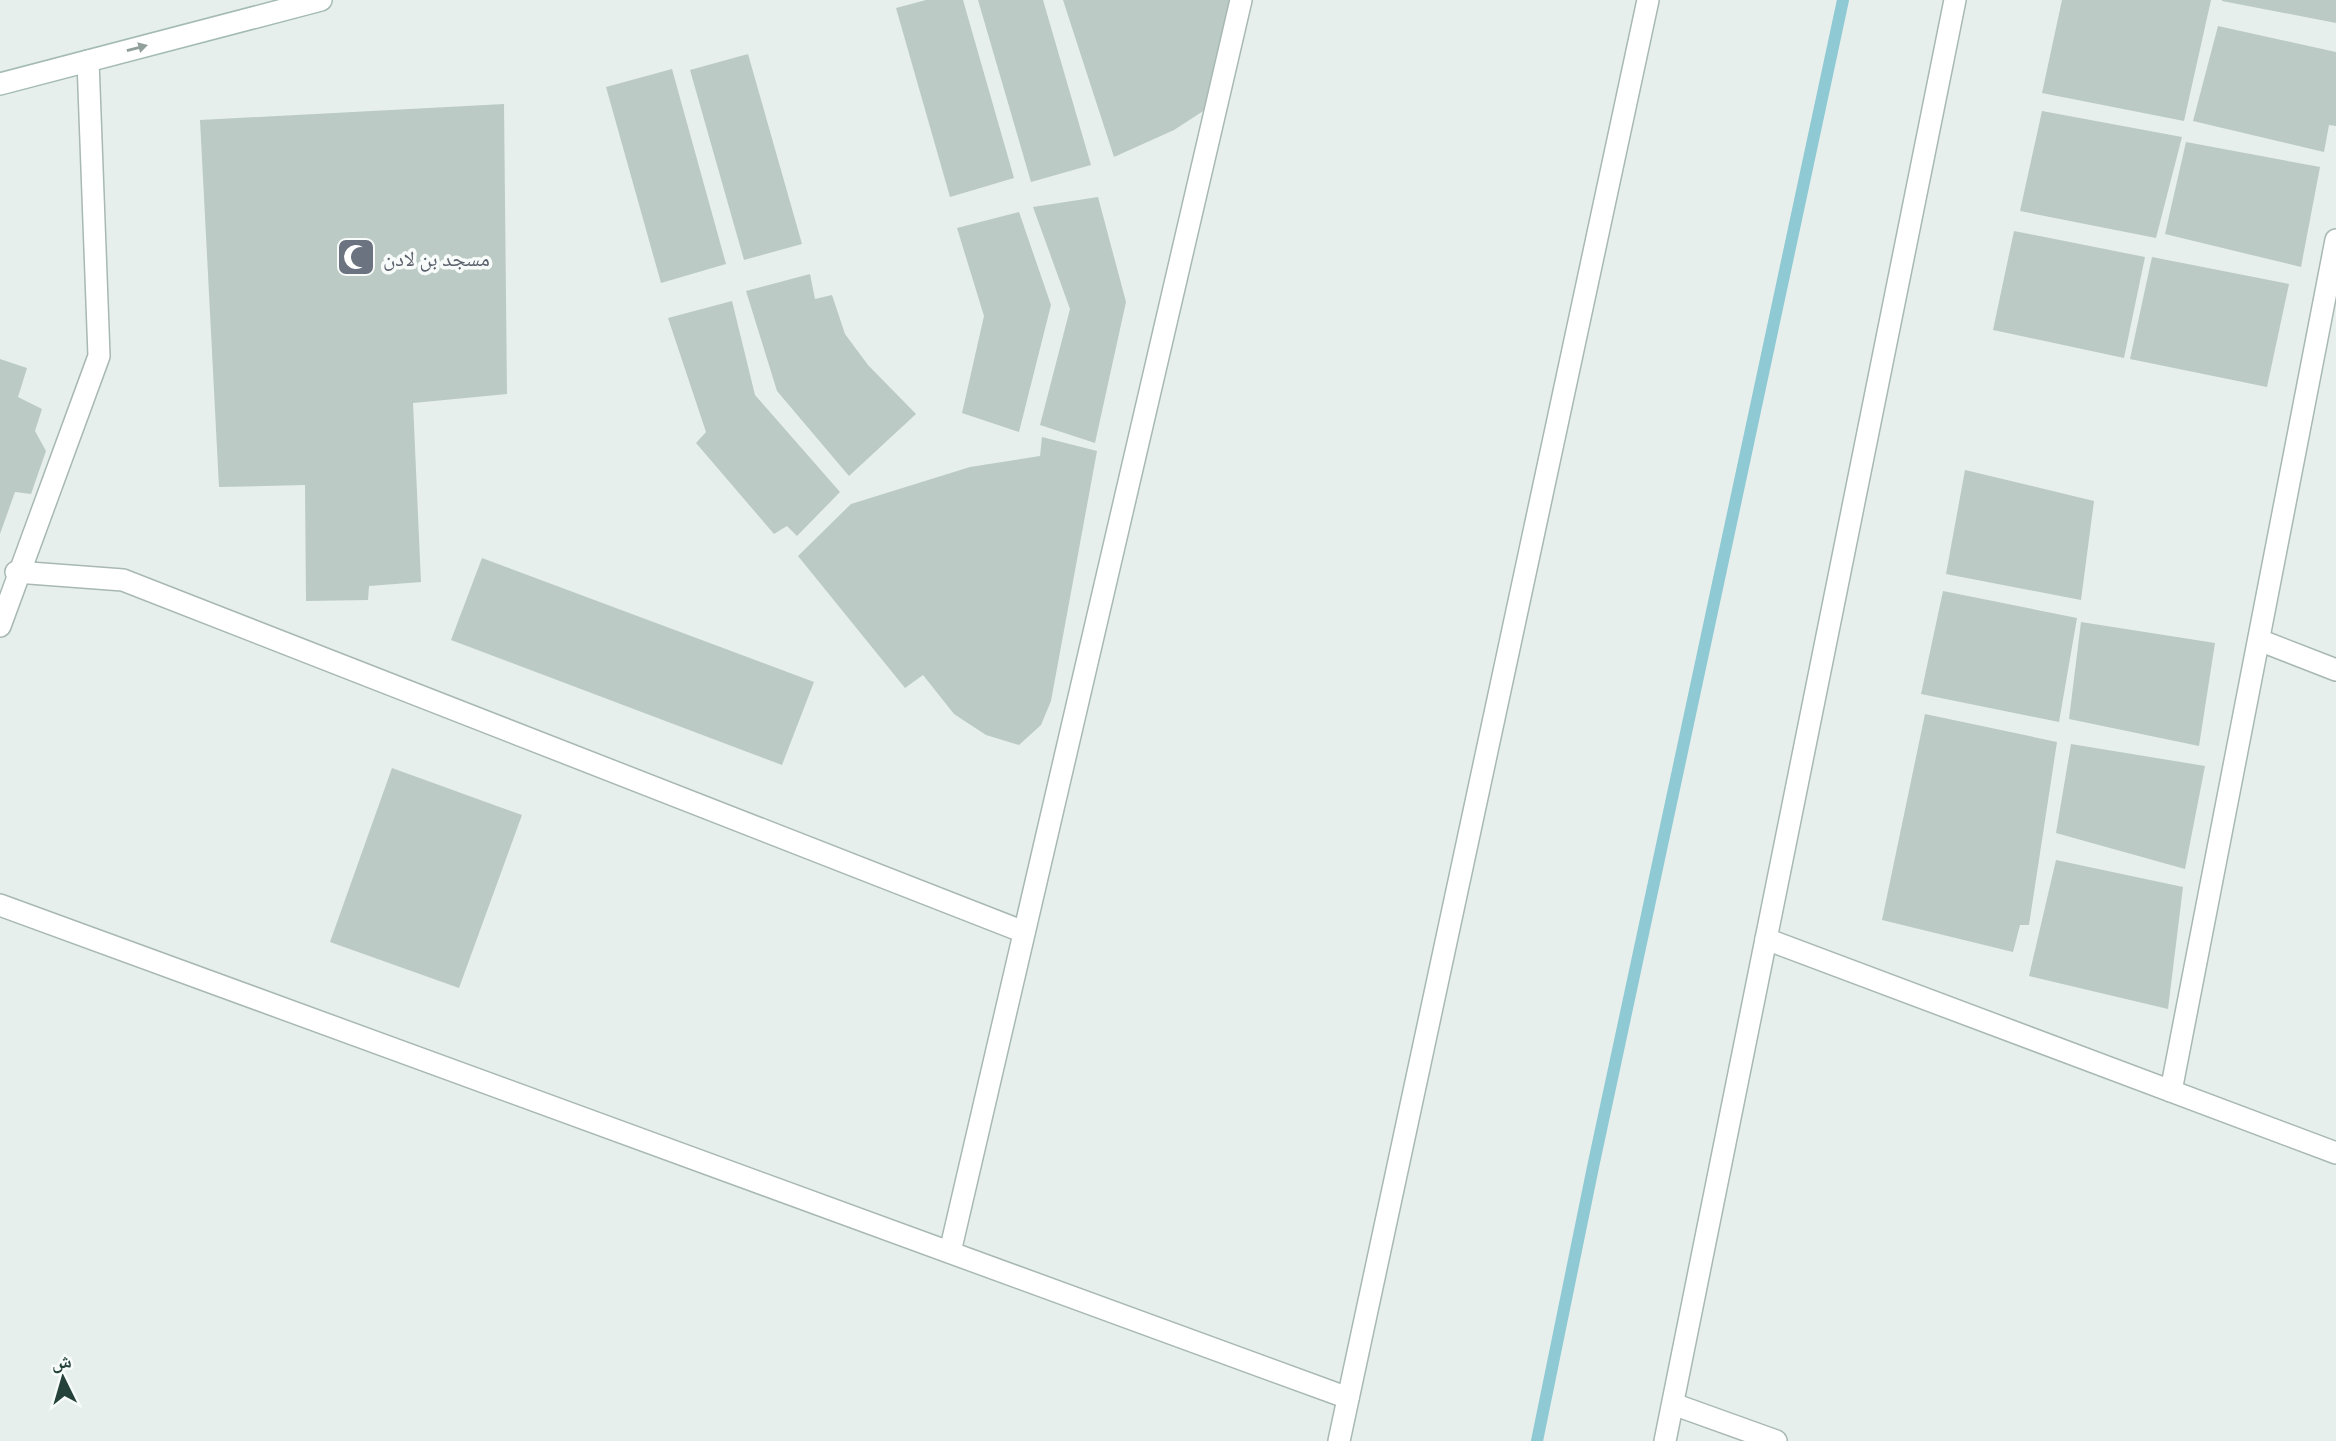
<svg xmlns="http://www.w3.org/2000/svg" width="2336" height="1441" viewBox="0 0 2336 1441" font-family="'Exo 2','Noto Naskh Arabic',sans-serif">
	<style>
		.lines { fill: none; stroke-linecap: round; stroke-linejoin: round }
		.stream { stroke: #8ec9d4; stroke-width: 12 }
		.building { fill: #bbcac4 }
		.street-casing { stroke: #a8b8b2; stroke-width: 24 }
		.secondary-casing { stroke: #a4bbb3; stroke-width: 24 }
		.street { stroke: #fff; stroke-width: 21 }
		.secondary { stroke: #fff; stroke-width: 21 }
		.oneway { fill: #92a09c }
		.labels { text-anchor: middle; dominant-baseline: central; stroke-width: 7; stroke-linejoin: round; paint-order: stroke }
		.worship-label { font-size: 21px; fill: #5b616d; stroke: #f7fbf9; text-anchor: start }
	</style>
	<rect width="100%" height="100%" fill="#e6efeb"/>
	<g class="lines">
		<polyline class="stream" points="1537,1441 1593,1167 1843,0"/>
	</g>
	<g class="building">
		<polygon points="926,0 963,0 1014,178 950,197 896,8"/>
		<polygon points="978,0 1043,0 1091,165 1031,182"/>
		<polygon points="1063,0 1240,0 1211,106 1174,130 1114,157"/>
		<polygon points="2062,0 2211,0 2184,121 2042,93"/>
		<polygon points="2222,0 2336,0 2336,23 2222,1"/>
		<polygon points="2218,26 2336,52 2336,126 2329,125 2324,152 2193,121"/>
		<polygon points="748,54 802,244 744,260 690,70"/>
		<polygon points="672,69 726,264 661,283 606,87"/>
		<polygon points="504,104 507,394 413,403 421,582 369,586 368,600 306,601 305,485 219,487 200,120"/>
		<polygon points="2042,111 2182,137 2156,238 2020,211"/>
		<polygon points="2186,142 2320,167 2301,267 2165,234"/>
		<polygon points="1098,197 1126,302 1095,443 1040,425 1070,309 1033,207"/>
		<polygon points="1019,212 1051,305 1019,432 962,413 984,316 957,228"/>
		<polygon points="2014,231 2145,257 2124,358 1993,330"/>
		<polygon points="2152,257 2289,284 2267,387 2130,359"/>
		<polygon points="810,274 815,299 832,295 845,334 868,365 916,414 849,476 777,391 746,291"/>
		<polygon points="732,301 755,395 840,492 797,536 787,526 774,534 696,443 706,432 668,318"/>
		<polygon points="0,359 27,368 18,397 42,409 35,431 46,451 31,494 15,492 0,534"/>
		<polygon points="1042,437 1097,451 1051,701 1041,725 1019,745 986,735 954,714 923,675 905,688 798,556 851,504 970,467 1040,456"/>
		<polygon points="1965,470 2094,501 2081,600 1946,574"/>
		<polygon points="482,558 814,682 782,765 451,640"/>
		<polygon points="1943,591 2077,618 2059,722 1921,694"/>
		<polygon points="2081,622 2215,643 2199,746 2069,719"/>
		<polygon points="1925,714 2057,742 2029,925 2020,925 2013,952 1882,920"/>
		<polygon points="2071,744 2205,766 2185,869 2056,833"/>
		<polygon points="392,768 522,815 459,988 330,942"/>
		<polygon points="2056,860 2183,887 2168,1009 2029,976"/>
	</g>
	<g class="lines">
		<defs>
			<g id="street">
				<polyline points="16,572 123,580 1024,932"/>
				<polyline points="0,626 99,356 88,61"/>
				<polyline points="2259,640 2336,670"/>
				<polyline points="0,905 1348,1398"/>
				<polyline points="1766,939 2336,1153"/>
				<polyline points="2171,1091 2336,240"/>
				<polyline points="950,1252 1241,0"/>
				<polyline points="1673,1404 1776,1441"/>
				<polyline points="1339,1441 1648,0"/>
				<polyline points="1665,1441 1955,0"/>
			</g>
			<polyline id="secondary" points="0,84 321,0"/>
		</defs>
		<use href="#street" class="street-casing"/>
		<use href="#secondary" class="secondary-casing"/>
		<use href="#street" class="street"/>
		<use href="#secondary" class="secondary"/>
	</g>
	<defs><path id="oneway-solid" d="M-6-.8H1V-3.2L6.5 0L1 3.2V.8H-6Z" transform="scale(1.75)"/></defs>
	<use class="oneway" href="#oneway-solid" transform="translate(137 48) rotate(-15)"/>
	<defs>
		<symbol id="mosque-square" viewBox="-11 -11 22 22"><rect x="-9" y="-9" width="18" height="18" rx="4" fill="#6b7280" stroke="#f7fbf9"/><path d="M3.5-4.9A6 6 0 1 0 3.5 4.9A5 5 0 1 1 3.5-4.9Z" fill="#fff"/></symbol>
	</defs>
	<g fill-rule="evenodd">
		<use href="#mosque-square" x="334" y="235" width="44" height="44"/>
	</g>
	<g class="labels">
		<g class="worship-label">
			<text x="383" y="257">مسجد بن لادن</text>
		</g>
	</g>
	<g transform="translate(63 1378) rotate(355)" stroke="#f7fbf9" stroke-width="5" paint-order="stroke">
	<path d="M0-5L12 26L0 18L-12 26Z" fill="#24423a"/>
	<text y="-10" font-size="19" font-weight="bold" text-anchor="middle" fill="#24423a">ش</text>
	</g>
</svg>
